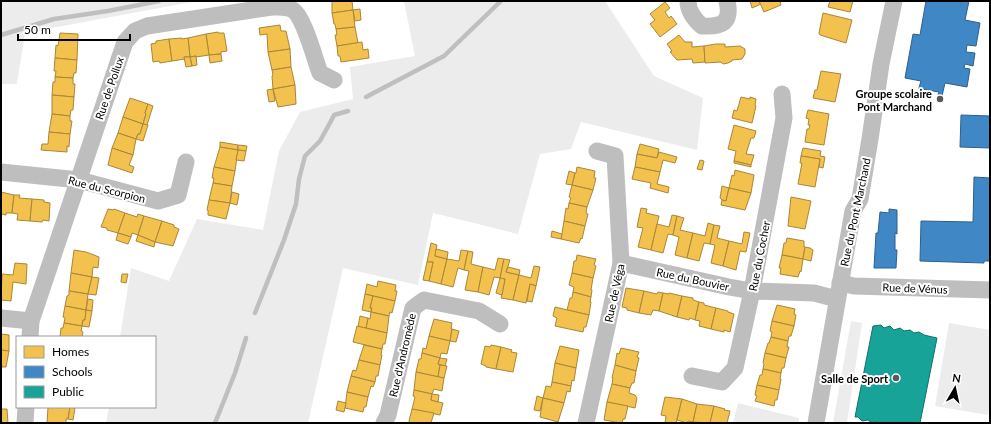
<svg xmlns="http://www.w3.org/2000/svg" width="991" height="424" viewBox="0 0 991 424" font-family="Lato,sans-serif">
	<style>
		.green { fill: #ececec }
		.homes { fill: #f2c14e; stroke: #a98737 }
		.schools { fill: #3f88c5; stroke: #2c5f8a }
		.public { fill: #17a398; stroke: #10726a }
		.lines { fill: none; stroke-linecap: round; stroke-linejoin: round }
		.stream { stroke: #bfbfbf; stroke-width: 4.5 }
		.minor { stroke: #bebebe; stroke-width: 17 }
		.poi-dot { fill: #595959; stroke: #fff; stroke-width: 1.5 }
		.labels { text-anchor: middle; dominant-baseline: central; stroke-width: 4; stroke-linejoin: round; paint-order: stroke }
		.street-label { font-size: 11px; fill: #000; stroke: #fff }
		.poi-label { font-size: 11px; font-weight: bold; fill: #000; stroke: #fff; text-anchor: end }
	</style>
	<rect width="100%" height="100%" fill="#fff"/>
	<g class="green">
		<polygon points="1,1 197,1 25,33 17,84 1,84"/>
		<polygon points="404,1 605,1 654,76 703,98 697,150 581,122 571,149 540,154 518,234 433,213 418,285 343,268 308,423 106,423 109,407 155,407 155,337 120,337 131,268 169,281 197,219 263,230 279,151 300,112 353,99 350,67 415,56"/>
		<polygon points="851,321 862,323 847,423 833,423"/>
		<polygon points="949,323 990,330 990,401 988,415 935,406"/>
		<polygon points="738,403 799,418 799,423 733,423"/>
	</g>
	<g class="homes">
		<polygon points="332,1 352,1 353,10 332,13"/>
		<polygon points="750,1 759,1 761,4 752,8"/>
		<polygon points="759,1 780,1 781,5 764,12"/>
		<polygon points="830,1 853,1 850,12 828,7"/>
		<polygon points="665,2 670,8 665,12 669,18 671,16 677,24 660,37 650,24 655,20 650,14"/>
		<polygon points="360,9 361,20 355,21 353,10"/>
		<polygon points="353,10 355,27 336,29 335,24 334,24 332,13"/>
		<polygon points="823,13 852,20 846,43 820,35 819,33"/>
		<polygon points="280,25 281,31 286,31 290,49 268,52 267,34 260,35 259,28"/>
		<polygon points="355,27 358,43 337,46 335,35 337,35 336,29"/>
		<polygon points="218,32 218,33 224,33 227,51 221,52 221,54 209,55 206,34"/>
		<polygon points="60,33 78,34 77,60 55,58 56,45 58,46"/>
		<polygon points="206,34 209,55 196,57 196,56 190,57 188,38"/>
		<polygon points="679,35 685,42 692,42 692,47 704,46 705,62 693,63 692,59 677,60 670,52 672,51 667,44"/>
		<polygon points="169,39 172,61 160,63 159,61 153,62 151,44 156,43 156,41"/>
		<polygon points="182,39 188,38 190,57 184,57 185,59 172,61 169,39 182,38"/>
		<polygon points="362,42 363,50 368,49 369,58 341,62 340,56 338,56 337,46"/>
		<polygon points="716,44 725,44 725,47 740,46 745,49 745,54 742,59 732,60 732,61 728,63 723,64 721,62 705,63 704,46"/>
		<polygon points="290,49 291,67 272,70 268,52"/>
		<polygon points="221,54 222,61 210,63 209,55"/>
		<polygon points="196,56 197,65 192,66 190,57"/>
		<polygon points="184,57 190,57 192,66 186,67"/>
		<polygon points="55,58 77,60 76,73 74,73 73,78 55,77 56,71 54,71"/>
		<polygon points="291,67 295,85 273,89 272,76 273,75 272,70"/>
		<polygon points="821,71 841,74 835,102 813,98 815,90 817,90"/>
		<polygon points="55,77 73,78 73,84 75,84 74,97 52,95 53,82 55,82"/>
		<polygon points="295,85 296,104 278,107 273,89"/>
		<polygon points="273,89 275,101 269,102 267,90"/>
		<polygon points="52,95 74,97 73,110 71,110 70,116 52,114"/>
		<polygon points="741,97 750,99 750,97 756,99 755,105 756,106 752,123 732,118 734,110 737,111"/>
		<polygon points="130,98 148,104 145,113 146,114 143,124 123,117"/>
		<polygon points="148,104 153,106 147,125 143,124 146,114 145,113"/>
		<polygon points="808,110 829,114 824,145 805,142 807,129 809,129 810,125 808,125 809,119 806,118"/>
		<polygon points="52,114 70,116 70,121 72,121 70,134 49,132"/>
		<polygon points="123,117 143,124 140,134 138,134 136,139 118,133"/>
		<polygon points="143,124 148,125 143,141 136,139 138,134 140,134"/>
		<polygon points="734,125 756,131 754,138 751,138 746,154 754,155 751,165 734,161 736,151 728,149"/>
		<polygon points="49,132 70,134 69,147 67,146 67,152 41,150 42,144 48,144"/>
		<polygon points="118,133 136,139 133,155 112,148"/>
		<polygon points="220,142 238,145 238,150 220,147"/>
		<polygon points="640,144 659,149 657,158 637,154"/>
		<polygon points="238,145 247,146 246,151 238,150"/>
		<polygon points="220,147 238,150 235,171 214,167"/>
		<polygon points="112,148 133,155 129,165 134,167 132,173 108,165"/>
		<polygon points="803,148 821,151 820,156 825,157 823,168 819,167 820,159 801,156"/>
		<polygon points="238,150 246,151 244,161 236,160"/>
		<polygon points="659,152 677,157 675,163 663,160 660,172 635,167 637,154 657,158"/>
		<polygon points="801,156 820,159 815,187 798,184 802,163 800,163"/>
		<polygon points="700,160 704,161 702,170 697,169"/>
		<polygon points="734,161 751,165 751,167 734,163"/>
		<polygon points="214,167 235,171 232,186 213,183 214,178 212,178"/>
		<polygon points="577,167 595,171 594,178 596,178 593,190 572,185 575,173 576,173"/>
		<polygon points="635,167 660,172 657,184 669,187 668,193 650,188 651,183 632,179"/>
		<polygon points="735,170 754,175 751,193 729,188 732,175 734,176"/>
		<polygon points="569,171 575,173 572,185 566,184"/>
		<polygon points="213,183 232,186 230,203 209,200"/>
		<polygon points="572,185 593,190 587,207 569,203 571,198 569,197"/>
		<polygon points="722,186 729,188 726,201 722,200 720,198"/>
		<polygon points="729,188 751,193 745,210 721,205 722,200 726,201"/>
		<polygon points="1,192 14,195 12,213 6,213 6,215 1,214"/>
		<polygon points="232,192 239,194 237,205 230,203"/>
		<polygon points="14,195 20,195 19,198 32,199 30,221 17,220 18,214 12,213"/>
		<polygon points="791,197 811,201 805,229 788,226"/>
		<polygon points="32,199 44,200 44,202 50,203 49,221 43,220 42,222 30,221"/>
		<polygon points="209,200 230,203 226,219 208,215 208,210 207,210"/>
		<polygon points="569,203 587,207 586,213 588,214 585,226 564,221 566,208 568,209"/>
		<polygon points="641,208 647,209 646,213 659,216 651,250 638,247 643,228 637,227"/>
		<polygon points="108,209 113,210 114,209 125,213 118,233 107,230 107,228 101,227"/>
		<polygon points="125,213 137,217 138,214 144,216 138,235 132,233 131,237 118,233"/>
		<polygon points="672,215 677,216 673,235 668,234 663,253 651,250 657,224 669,227"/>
		<polygon points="144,216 162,221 155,242 138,235"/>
		<polygon points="677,216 684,218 680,230 693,233 687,258 675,255 679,237 673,235"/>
		<polygon points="162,221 174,225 174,227 179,229 173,246 155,242"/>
		<polygon points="564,221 585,226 582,239 581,238 579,243 561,239"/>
		<polygon points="708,223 714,225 710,244 704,243 699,261 687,258 693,233 705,236"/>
		<polygon points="714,225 720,226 717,238 729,241 723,266 711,263 715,245 710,244"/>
		<polygon points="552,231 562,234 561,239 551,237"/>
		<polygon points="744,232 750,233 746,252 740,251 736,270 723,266 729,241 742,244"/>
		<polygon points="118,233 131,237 128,244 116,240"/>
		<polygon points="138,235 155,242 154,247 136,241"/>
		<polygon points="787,238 804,241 804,247 805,247 803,259 782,255 784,243 786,243"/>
		<polygon points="431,243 437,245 435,256 447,259 441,284 429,281 433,262 427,262"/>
		<polygon points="805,247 810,248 813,250 811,261 803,259"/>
		<polygon points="436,249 448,252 447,259 435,256"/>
		<polygon points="74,250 86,252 99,257 98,268 93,267 92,277 71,273"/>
		<polygon points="461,250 468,251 464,270 458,268 453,287 441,284 447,259 459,261"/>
		<polygon points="468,251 473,252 471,264 483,267 478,292 465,290 469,271 464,270"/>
		<polygon points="577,255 596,259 594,265 596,266 593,278 572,273 574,261 576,261"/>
		<polygon points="782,255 803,259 801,272 800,271 798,277 780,274 781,268 779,268"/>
		<polygon points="498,258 504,259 500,278 494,277 489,295 478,292 483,267 495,270"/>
		<polygon points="504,259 510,260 506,272 519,275 513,300 501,298 505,279 500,278"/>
		<polygon points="427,262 433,262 429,281 423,280"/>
		<polygon points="15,263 27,264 26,284 13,282 11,301 1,300 2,274 13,275"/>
		<polygon points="534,266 540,267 536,286 530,284 526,303 513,300 519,275 531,278"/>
		<polygon points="508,267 520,270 519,275 506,272"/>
		<polygon points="71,273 92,277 88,294 69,291"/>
		<polygon points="572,273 593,278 591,290 592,290 591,297 573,292 574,287 569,285"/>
		<polygon points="122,274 128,274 126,283 121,282"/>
		<polygon points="92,277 99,278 96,295 88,294"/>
		<polygon points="500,278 505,279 502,295 496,293"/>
		<polygon points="378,281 396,285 395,291 397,291 395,301 365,294 367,284 377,287"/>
		<polygon points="530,284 536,286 532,302 527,301"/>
		<polygon points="626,288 644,291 639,313 627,310 627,308 622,307"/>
		<polygon points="69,291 88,294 86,310 65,306 67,296 69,295"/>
		<polygon points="644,291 657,294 658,292 663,293 659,311 653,310 651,315 639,313"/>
		<polygon points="573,292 591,297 590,302 591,302 589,315 567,310 570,298 572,298"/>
		<polygon points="663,293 669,294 669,293 682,296 677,317 659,311"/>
		<polygon points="365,294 373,296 370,308 372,308 371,312 362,310"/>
		<polygon points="373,296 395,301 392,313 390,312 389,316 371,312 372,308 370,308"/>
		<polygon points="682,296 693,298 693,300 699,302 695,320 690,318 689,320 677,317"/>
		<polygon points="88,299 93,300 92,311 86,310"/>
		<polygon points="699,302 704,303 704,305 716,308 711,329 699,326 700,321 695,320"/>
		<polygon points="777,305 795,309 794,314 796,315 794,326 772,321"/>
		<polygon points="65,306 86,310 85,320 83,320 82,326 64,323 65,318 63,317"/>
		<polygon points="555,307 589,315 586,327 584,327 583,332 555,326 557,318 553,316"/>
		<polygon points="716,308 728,311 728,312 734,314 730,332 724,330 724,332 711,329"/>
		<polygon points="86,310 92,311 89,327 82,326 83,320 85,320"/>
		<polygon points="371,312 389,316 387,333 366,328 368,318 370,319"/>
		<polygon points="360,316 368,318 366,328 358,327"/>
		<polygon points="434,319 452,323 451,329 452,329 450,341 429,336"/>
		<polygon points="772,321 794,326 791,336 789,336 788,341 771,337 772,332 770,331"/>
		<polygon points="64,323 82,326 81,331 83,332 82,337 60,337 61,328 63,328"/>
		<polygon points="357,326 387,333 385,344 383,344 382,349 353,342"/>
		<polygon points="452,329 459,331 456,342 450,341"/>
		<polygon points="1,334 9,335 9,351 1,350"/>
		<polygon points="429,336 450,341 447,354 441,353 440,358 422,353 423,348 426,349"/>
		<polygon points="771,337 788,341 787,347 789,347 786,358 765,353 768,343 769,343"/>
		<polygon points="364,345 382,349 381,355 382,355 380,365 359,360"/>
		<polygon points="491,345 501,347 496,369 486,367 486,366 481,364 485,346 490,347"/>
		<polygon points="560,346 579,350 576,368 555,363"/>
		<polygon points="501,347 512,350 511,352 517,353 513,372 496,369"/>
		<polygon points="621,348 639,352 637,357 639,358 636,371 615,365 617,353 619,354"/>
		<polygon points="1,350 9,351 6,367 1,367"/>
		<polygon points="422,353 440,358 438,364 440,365 438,377 416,372 419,359 421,359"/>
		<polygon points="765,353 786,358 784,368 782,368 781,373 763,369 764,364 763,363"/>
		<polygon points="440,358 447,359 445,366 438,364"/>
		<polygon points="359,360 380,365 378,376 376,376 375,382 351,376 353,370 356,371"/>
		<polygon points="555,363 576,368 574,381 572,380 571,386 552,382"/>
		<polygon points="440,365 447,366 444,378 438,377"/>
		<polygon points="615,365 636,371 634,383 632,383 630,388 612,384 613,378 612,378"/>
		<polygon points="763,369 781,373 780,379 781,379 779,390 757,385 760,375 762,375"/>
		<polygon points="416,372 444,378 442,391 434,389 432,394 414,390"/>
		<polygon points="351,376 375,382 373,387 371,386 368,397 347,392"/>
		<polygon points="552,382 571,386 570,392 567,391 564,403 543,398 546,386 551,387"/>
		<polygon points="612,384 630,388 629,393 635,395 637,398 635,408 607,402"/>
		<polygon points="757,385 779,390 777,400 775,400 774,406 755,401 757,396 755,395"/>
		<polygon points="414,390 432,394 431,400 443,403 440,415 412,409 415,397 413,396"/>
		<polygon points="347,392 368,397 366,407 364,407 363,412 345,408"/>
		<polygon points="432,394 439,395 438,402 431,400"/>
		<polygon points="537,396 543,398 540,411 534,410"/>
		<polygon points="665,397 682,399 676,423 665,423 666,416 661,415"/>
		<polygon points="543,398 564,403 558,422 540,417"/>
		<polygon points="682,399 697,404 693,422 688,421 687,423 677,420"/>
		<polygon points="338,401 346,403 344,412 336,410"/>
		<polygon points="607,402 628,406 625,419 623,419 622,423 604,420"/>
		<polygon points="697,404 714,406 710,423 693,422"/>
		<polygon points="714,406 725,409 724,410 730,411 727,423 710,423"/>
		<polygon points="48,407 70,407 68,419 66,419 66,423 47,423"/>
		<polygon points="70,407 75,408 73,420 68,419"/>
		<polygon points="1,409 7,409 8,423 1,423"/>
		<polygon points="412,409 434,413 431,423 410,423 409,421"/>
	</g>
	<g class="schools">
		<polygon points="926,1 969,1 965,20 980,23 976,46 967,45 966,52 975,53 973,66 965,64 964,68 970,69 967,87 945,83 942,96 938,95 939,92 922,89 922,92 918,91 921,81 905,78 913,34 920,35"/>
		<polygon points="961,115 990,116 990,148 960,147"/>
		<polygon points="974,177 990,178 990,261 984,261 984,263 920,261 921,221 973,222"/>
		<polygon points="889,209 897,210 897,234 895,233 895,250 897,250 896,268 874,268 876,233 878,233 880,212 889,213"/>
	</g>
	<polygon class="public" points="881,325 884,328 890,326 894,330 900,328 904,331 910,330 914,333 919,332 924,335 937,338 920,423 879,423 877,422 872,423 868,420 862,421 858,417 855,417 873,326"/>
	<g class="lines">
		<g class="stream">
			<polyline points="1,35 54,19 108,11 159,1"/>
			<polyline points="366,97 444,56 501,1"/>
			<polyline points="255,313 284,240 296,204 299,179 305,156 320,141 331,121 334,115 348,111"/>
			<polyline points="215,423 235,373 246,338"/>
		</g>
		<g class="minor">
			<path d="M 688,1 C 688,12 695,20 702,26 C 722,27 732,23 727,1"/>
			<polyline points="1,172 79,180 158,201 178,195 186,162"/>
			<polyline points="621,263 729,287 752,291 814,293 837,299"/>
			<polyline points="840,283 854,286 990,290"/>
			<polyline points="1,318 31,321"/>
			<path d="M 30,337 L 31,321 L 125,42 L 135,31 L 147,26 L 272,7 C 279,7 287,6 293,10 C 304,17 315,60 320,73 L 334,80"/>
			<polyline points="692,376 722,382 735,368 752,291 784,118 782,94"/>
			<polyline points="25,423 26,407"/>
			<polyline points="384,423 388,415 413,308 424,300 479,311 500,324"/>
			<polyline points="586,423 621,263 615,156 597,151"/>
			<polyline points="816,423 853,211 860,199 870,139 881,64 894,1"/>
		</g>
	</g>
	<g class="poi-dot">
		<circle cx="940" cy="99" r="4"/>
		<circle cx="896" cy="378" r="4"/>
	</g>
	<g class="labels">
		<g class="street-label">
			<text transform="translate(109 88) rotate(-71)">Rue de Pollux</text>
			<text transform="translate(107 189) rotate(14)">Rue du Scorpion</text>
			<text transform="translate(855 212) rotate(-78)">Rue du Pont Marchand</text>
			<text transform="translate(759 256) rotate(-79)">Rue du Cocher</text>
			<text transform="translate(693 279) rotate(12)">Rue du Bouvier</text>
			<text transform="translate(915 288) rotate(2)">Rue de Vénus</text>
			<text transform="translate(614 293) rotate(-78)">Rue de Véga</text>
			<text transform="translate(402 355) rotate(-77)">Rue d'Andromède</text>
		</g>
		<g class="poi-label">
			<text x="932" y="93">Groupe scolaire<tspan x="932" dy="13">Pont Marchand</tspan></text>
			<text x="888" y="378">Salle de Sport</text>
		</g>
	</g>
	<rect width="991" height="424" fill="none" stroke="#000000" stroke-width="4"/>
	<rect x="16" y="336" width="140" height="72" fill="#ffffff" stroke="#999999"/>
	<rect x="24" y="346" width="20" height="12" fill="#f2c14e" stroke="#999999"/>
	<text x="52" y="356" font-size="12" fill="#000000">Homes</text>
	<rect x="24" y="366" width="20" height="12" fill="#3f88c5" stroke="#999999"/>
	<text x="52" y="376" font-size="12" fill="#000000">Schools</text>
	<rect x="24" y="386" width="20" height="12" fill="#17a398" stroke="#999999"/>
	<text x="52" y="396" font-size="12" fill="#000000">Public</text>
	<g transform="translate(955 388) rotate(9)" stroke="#ffffff" stroke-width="3" paint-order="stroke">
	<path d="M0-3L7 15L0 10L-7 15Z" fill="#000000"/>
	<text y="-6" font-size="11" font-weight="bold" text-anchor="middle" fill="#000000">N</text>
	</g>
	<path d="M18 34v6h112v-6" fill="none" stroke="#000000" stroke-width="2"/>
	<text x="24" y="34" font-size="12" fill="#000000" stroke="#ffffff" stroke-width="3" paint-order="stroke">50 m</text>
</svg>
